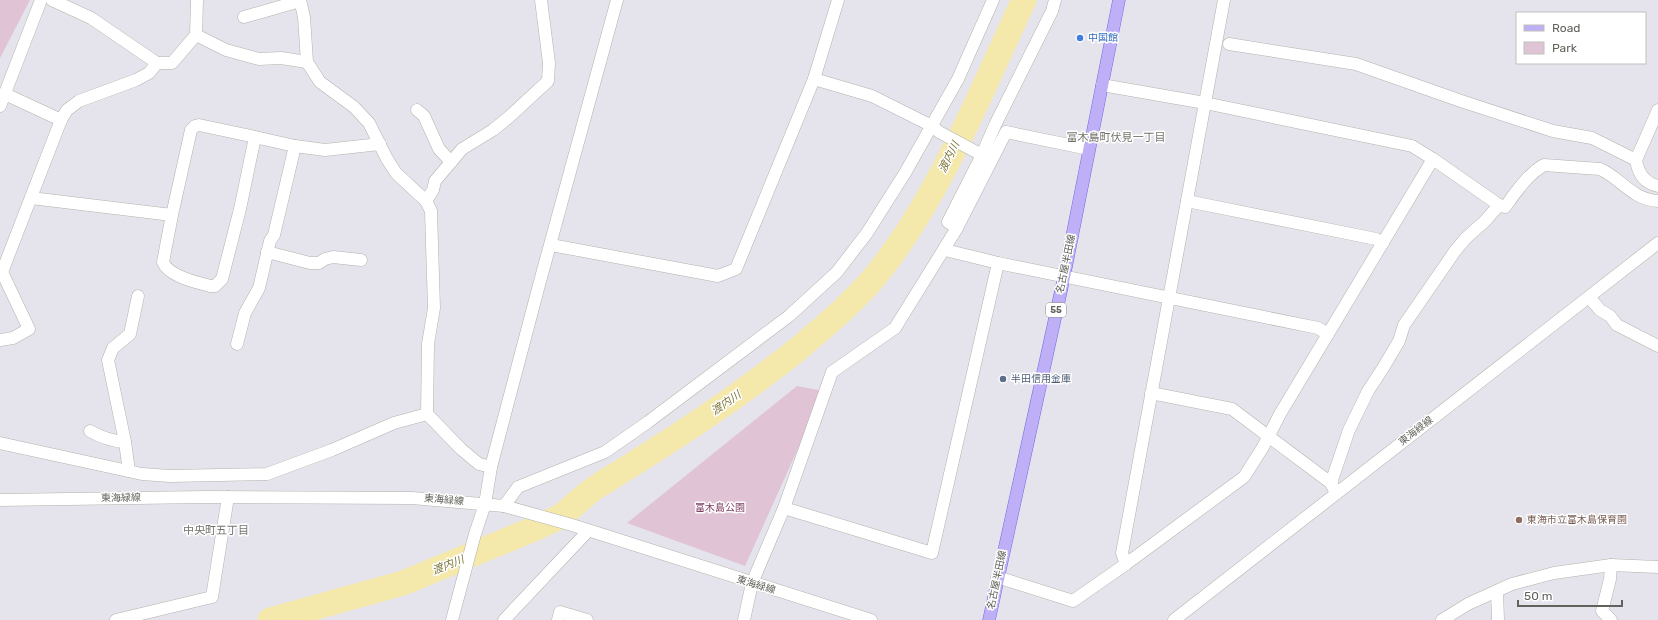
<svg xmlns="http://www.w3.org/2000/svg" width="1658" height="620" viewBox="0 0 1658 620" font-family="Rubik,'Noto Sans JP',sans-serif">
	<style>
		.green { fill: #e1c3d6 }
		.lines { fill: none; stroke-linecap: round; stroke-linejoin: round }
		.river { stroke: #f5e8ab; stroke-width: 25 }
		.street-casing { stroke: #b2b2ad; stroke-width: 13 }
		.secondary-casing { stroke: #b2b2ac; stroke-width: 13 }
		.primary-casing { stroke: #7568e1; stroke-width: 13 }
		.street { stroke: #fff; stroke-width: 12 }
		.secondary { stroke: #fff; stroke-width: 12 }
		.primary { stroke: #bfaff6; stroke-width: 12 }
		.shop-dot { fill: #3f7fe0; stroke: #fff; stroke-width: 1.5 }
		.service-dot { fill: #5c6f8a; stroke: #fff; stroke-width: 1.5 }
		.education-dot { fill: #8d6e63; stroke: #fff; stroke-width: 1.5 }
		.labels { text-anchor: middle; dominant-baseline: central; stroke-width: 3; stroke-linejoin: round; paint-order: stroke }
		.shield { fill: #fff; stroke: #91918d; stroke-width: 1 }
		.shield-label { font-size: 9px; font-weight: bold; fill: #62625c }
		.shop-label { font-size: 10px; fill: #366cbe; stroke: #fff; text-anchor: start }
		.street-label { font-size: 10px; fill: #62625c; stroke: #fff }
		.service-label { font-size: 10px; fill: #4e5e75; stroke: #fff; text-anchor: start }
		.park-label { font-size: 10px; fill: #7f3e63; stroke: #fff }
		.education-label { font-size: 10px; fill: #785e54; stroke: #fff; text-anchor: start }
		.neighbourhood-label { font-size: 11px; fill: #74736d; stroke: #fff }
		.water-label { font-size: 11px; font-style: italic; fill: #7c753b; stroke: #fff }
	</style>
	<rect width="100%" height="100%" fill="#e5e4ec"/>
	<g class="green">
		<polygon points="0,0 30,0 0,58"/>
		<polygon points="797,386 824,391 745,566 627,523"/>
	</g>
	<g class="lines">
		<path class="river" d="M 270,620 L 403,583 L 541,526 C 548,522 557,519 564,514 C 576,504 587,492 601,484 C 669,442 736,399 798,349 C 829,323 861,296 885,264 C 943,188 983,87 1024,0"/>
		<defs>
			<g id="street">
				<polyline points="52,0 91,18 157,63 172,63 196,35 226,50 259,59 281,58 307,62"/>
				<polyline points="300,0 304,17 307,62 320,82 354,107 369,123 387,159 396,173 426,201 431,211 434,308 428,344 427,414 461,449 479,464 491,467"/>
				<polyline points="244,17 300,1"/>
				<polyline points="196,35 197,0"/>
				<polyline points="1229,44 1356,64 1461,101 1553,131 1592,138 1636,160 1658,110"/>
				<polyline points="814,79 872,96 932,126 939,132 982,155"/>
				<polyline points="1102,85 1205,103 1412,146 1433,159 1499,205"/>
				<polyline points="0,106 41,0"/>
				<polyline points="417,110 424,116 439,149 451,162"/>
				<polyline points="61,120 67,110 79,101 136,80 149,73 157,63"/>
				<polyline points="255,137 295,146"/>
				<path d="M 31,198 L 172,215 L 163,262 C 168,276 196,282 210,286 L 215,286 L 222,279 L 240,209 L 255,137 L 199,125 L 195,126 L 191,130 L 172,215"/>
				<polyline points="426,201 433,190 435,181 462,149 493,130 509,117 548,81 549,63 541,0"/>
				<polyline points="1187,201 1376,239 1383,243"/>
				<polyline points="957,228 948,222 982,155 995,125 1052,11 1055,0"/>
				<polyline points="551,245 718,276 736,269 814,79 838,0"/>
				<polyline points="945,250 998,263 1318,328 1328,334"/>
				<polyline points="267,252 310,263 319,263 325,259 333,257 361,260"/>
				<polyline points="0,271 2,272 29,329 13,338 0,340"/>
				<polyline points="2,272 61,120 5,94"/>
				<polyline points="1589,297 1600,310 1610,316 1617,325 1658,346"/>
				<polyline points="237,344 245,313 259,288 270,241 274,235 295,146 325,150 380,144"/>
				<polyline points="1151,393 1232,409 1331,483 1334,489"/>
				<path d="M 90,431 C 102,438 112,441 125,442 L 108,360 L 113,348 L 130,334 L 138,296"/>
				<polyline points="125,442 129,471"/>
				<polyline points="0,443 142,474 170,476 267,474 332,450 394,423 427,414"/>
				<path d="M 1331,483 L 1349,430 L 1368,391 L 1383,368 L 1399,341 L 1404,325 L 1455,251 L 1466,238 L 1485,221 L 1499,205 L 1505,207 C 1516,192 1528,174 1544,165 L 1600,169 C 1622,179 1631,199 1658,201"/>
				<polyline points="504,506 518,487 605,452 648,422 789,316 837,272 867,233 905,173 958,79 993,0"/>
				<polyline points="784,508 932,553 998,263"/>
				<polyline points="1126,564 1122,553 1224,0"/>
				<polyline points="997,577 1073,601 1126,564 1244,477 1263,447 1280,414 1433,159"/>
				<polyline points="1497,591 1498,620"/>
				<polyline points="116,620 212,597 228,497"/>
				<polyline points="504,620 588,531"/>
				<polyline points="558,620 560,612 587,620"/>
				<polyline points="744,620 752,583 784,508 832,372 895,328 957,228 1006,132 1089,149"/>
				<polyline points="1611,620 1602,611 1610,579 1611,565"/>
			</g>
			<g id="secondary">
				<path d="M 1636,160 C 1638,173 1644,183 1658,186"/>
				<polyline points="0,500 205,497 412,498 504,506 572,525 871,620"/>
				<polyline points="452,620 475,534 485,504 491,467 539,285 617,0"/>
				<polyline points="1174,620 1658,243"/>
				<polyline points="1442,620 1468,604 1512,584 1554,573 1611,565 1658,567"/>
			</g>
			<polyline id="primary" points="989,620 1064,277 1119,0"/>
		</defs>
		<use href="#street" class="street-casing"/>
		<use href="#secondary" class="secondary-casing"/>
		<use href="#primary" class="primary-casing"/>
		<use href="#street" class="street"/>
		<use href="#secondary" class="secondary"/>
		<use href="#primary" class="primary"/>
	</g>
	<circle class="shop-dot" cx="1080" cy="38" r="4"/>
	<circle class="service-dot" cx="1003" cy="379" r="4"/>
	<circle class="education-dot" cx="1519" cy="520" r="4"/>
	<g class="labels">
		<rect class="shield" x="1046" y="303" width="20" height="14" rx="3"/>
		<g class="shield-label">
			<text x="1056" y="310">55</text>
		</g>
		<g class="shop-label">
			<text x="1088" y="38">中国館</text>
		</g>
		<g class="street-label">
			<text transform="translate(1066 264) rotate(-78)">名古屋半田線</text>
			<text transform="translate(1416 431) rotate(-38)">東海緑線</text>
			<text transform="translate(121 498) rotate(-1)">東海緑線</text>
			<text transform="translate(444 500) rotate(5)">東海緑線</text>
			<text transform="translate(997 580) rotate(-78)">名古屋半田線</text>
			<text transform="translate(756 585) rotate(17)">東海緑線</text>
		</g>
		<g class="service-label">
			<text x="1011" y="379">半田信用金庫</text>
		</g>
		<g class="park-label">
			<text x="720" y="508">富木島公園</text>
		</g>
		<g class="education-label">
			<text x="1527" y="520">東海市立富木島保育園</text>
		</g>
		<g class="neighbourhood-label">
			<text x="1116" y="137">富木島町伏見一丁目</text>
			<text x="216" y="530">中央町五丁目</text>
		</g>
		<g class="water-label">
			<text transform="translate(949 157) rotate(-63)">渡内川</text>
			<text transform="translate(726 403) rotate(-35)">渡内川</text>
			<text transform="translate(448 565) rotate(-22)">渡内川</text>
		</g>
	</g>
	<rect x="1516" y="12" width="130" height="52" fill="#ffffff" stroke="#c0c0be"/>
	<rect x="1524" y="25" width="20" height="6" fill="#bfaff6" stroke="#c0c0be"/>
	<text x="1552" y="32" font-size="12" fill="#62625c">Road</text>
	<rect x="1524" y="42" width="20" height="12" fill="#e1c3d6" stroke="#c0c0be"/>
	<text x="1552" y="52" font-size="12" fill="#62625c">Park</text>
	<path d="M1518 600v6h104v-6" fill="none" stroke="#62625c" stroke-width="2"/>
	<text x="1524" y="600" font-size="12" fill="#62625c" stroke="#ffffff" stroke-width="3" paint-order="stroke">50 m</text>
</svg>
